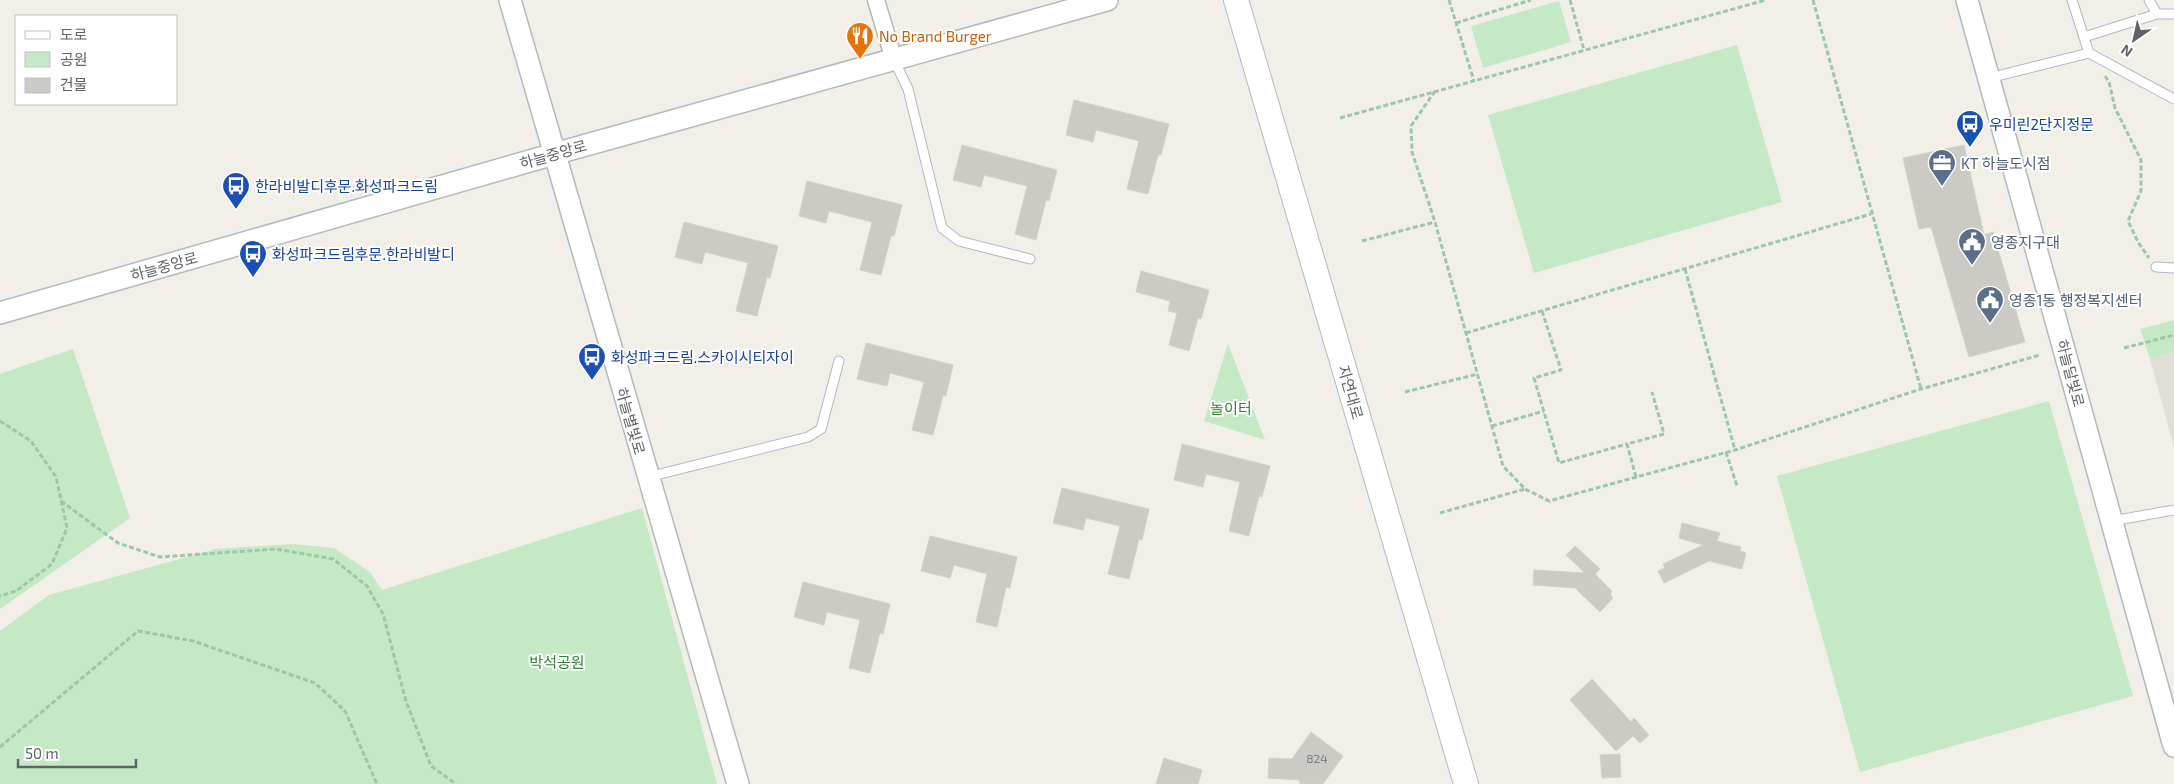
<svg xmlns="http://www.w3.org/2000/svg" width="2174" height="784" viewBox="0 0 2174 784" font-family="'Exo 2','Noto Sans KR',sans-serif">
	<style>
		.education { fill: #e1ded6 }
		.green { fill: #c5e8c5 }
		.building { fill: #cccac5; stroke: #d6d1c6 }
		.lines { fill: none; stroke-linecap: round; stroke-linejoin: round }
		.service-casing { stroke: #b5b8bc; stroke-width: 11 }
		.minor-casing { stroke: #b5b8bc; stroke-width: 19 }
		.tertiary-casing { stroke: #b5b8bc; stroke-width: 24 }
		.secondary-casing { stroke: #b6babf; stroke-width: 26 }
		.path { stroke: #9cc7a9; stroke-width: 3; stroke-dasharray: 5 2.5; stroke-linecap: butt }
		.service { stroke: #fff; stroke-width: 9 }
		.minor { stroke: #fff; stroke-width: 16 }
		.tertiary { stroke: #fff; stroke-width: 21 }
		.secondary { stroke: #fff; stroke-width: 24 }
		.labels { text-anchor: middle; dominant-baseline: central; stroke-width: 4; stroke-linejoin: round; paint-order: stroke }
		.number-label { font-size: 12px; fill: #7a7d7f }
		.food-label { font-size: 15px; fill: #c56008; stroke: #fff; text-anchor: start }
		.transit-label { font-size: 15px; fill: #164399; stroke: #fff; text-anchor: start }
		.street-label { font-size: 15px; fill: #5f6368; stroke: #fff }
		.service-label { font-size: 15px; fill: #4e5e75; stroke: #fff; text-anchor: start }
		.park-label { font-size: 15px; fill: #348238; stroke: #fff }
	</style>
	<rect width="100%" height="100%" fill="#f1efe8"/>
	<polygon class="education" points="2174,352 2174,447 2150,359"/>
	<g class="green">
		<polygon points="1559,1 1571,42 1483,68 1471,26"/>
		<polygon points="1737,45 1782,202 1534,273 1488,115"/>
		<polygon points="2174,320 2174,352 2150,359 2140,329"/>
		<polygon points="1228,344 1265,440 1204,421"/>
		<polygon points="73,349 130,518 0,609 0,374"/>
		<polygon points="2049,401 2133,696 1860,772 1777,476"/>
		<polygon points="642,508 717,784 0,784 0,631 49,595 216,549 292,544 334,548 370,572 382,590"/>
	</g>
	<g class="building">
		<polygon points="1074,100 1169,124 1161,155 1158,155 1148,194 1127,189 1139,141 1096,130 1093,142 1066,135"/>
		<polygon points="962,145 1057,170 1049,201 1046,200 1036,240 1015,234 1027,186 984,175 981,187 953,180"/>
		<polygon points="1964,145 1984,235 1993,232 2025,342 1969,357 1931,227 1919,229 1903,158"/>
		<polygon points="807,181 902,205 894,236 891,236 881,275 860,270 872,222 829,211 826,223 799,216"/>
		<polygon points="684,222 778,246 770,278 767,277 757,316 736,311 748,263 705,252 702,264 675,257"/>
		<polygon points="1141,271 1209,290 1201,319 1198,318 1189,351 1169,345 1177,313 1168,311 1170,301 1136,292"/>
		<polygon points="866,343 953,365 946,396 943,395 933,435 912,430 924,382 890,373 887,386 857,379"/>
		<polygon points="1182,444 1270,466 1262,497 1259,496 1249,536 1229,531 1240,482 1206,474 1203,487 1174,480"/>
		<polygon points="1062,488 1149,509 1142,540 1139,539 1129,579 1108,574 1120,526 1086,518 1083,530 1053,523"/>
		<polygon points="1682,523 1720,533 1717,541 1741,547 1740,551 1746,553 1742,569 1709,561 1664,583 1658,571 1665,568 1663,564 1703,545 1679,538"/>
		<polygon points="930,536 1017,557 1010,588 1006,587 997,627 976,622 987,574 954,565 950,578 921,571"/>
		<polygon points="1575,546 1600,569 1595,574 1612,591 1610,594 1613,598 1600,612 1575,588 1533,585 1534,570 1585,573 1566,555"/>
		<polygon points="803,582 890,604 883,634 880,633 870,673 849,668 860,620 827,612 824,625 794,617"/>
		<polygon points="1592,679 1631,722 1634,718 1649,735 1640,743 1633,736 1616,751 1570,700"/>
		<polygon points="1311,732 1343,756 1323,784 1300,784 1299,780 1268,778 1269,758 1292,759"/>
		<polygon points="1620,754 1621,777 1602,778 1600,755"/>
		<polygon points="1164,758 1202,770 1198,784 1156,784"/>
	</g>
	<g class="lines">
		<defs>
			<g id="service">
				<polyline points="2072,0 2089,53"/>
				<polyline points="2149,0 2157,14"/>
				<polyline points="2084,37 2157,14 2174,14"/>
				<polyline points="894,60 908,89 942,228 959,241 1030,259"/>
				<polyline points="1989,78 2089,53 2174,99"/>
				<polyline points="2156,267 2174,268"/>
				<polyline points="648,477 808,437 821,429 839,361"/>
				<polyline points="2112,521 2174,510"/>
			</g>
			<polyline id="minor" points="876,0 894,60"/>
			<g id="tertiary">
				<polyline points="510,0 738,784"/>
				<polyline points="1967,0 2174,746"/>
				<polyline points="0,313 554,154 1107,0"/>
			</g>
			<polyline id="secondary" points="1236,0 1466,784"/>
		</defs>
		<use href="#service" class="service-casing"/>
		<use href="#minor" class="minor-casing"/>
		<use href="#tertiary" class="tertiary-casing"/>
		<use href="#secondary" class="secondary-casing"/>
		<g class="path">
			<polyline points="1449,0 1474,81"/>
			<polyline points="1570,0 1584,50"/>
			<polyline points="1813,0 1921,389"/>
			<polyline points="1456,23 1531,0"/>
			<polyline points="2105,76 2109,82 2115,108 2141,160 2141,191 2128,221 2138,242 2149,258"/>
			<polyline points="1435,91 1411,126 1412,152 1435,222 1503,466 1525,489 1549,501 1735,450 1921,389 2040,355"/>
			<polyline points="1340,118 1766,0"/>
			<polyline points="1362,241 1435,222"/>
			<polyline points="1685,269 1735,450"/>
			<polyline points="1542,311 1561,370 1534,378 1559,463 1627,444"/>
			<polyline points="1466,333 1871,214"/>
			<polyline points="2124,348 2174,335"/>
			<polyline points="1405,392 1478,374"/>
			<polyline points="0,421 31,441 56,477 67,528 52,564 16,591 0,596"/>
			<polyline points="1492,426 1544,411"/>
			<polyline points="1726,452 1737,486"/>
			<polyline points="1636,477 1627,444 1664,434 1652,392"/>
			<polyline points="61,501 118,543 160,557 276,549 333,559 367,586 383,614 406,701 431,766 456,784"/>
			<polyline points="1440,513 1525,489"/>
			<polyline points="0,747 138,631 193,641 315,683 345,711 377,784"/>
		</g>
		<use href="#service" class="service"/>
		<use href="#minor" class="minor"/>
		<use href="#tertiary" class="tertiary"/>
		<use href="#secondary" class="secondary"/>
	</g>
	<defs>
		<symbol id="restaurant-pin" viewBox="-11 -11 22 30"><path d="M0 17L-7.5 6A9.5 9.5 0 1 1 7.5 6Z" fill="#e8710a" stroke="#fff"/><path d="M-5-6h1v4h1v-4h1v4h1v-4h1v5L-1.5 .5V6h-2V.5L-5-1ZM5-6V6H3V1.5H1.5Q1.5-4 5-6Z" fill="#fff"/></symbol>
		<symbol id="bus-pin" viewBox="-11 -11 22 30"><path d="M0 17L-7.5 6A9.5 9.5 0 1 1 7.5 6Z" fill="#1a4fb4" stroke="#fff"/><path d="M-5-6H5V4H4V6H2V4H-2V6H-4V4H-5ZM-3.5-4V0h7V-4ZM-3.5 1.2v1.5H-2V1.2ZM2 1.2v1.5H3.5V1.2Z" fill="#fff"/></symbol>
		<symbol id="office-pin" viewBox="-11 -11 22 30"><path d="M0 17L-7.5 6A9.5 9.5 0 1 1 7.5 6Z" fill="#5c6f8a" stroke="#fff"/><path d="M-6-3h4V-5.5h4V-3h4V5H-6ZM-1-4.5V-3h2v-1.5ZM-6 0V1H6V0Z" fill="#fff"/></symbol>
		<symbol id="civic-pin" viewBox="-11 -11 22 30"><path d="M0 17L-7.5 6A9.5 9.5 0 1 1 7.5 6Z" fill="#5c6f8a" stroke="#fff"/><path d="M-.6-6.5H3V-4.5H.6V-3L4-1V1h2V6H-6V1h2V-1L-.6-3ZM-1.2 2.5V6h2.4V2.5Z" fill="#fff"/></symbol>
	</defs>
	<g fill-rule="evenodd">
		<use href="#restaurant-pin" x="844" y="20" width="32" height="43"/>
		<use href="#bus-pin" x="1954" y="108" width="32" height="43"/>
		<use href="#office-pin" x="1926" y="147" width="32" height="43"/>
		<use href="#bus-pin" x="220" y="170" width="32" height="43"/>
		<use href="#civic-pin" x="1956" y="226" width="32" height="43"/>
		<use href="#bus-pin" x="237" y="238" width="32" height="43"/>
		<use href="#civic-pin" x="1974" y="284" width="32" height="43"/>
		<use href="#bus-pin" x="576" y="341" width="32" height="43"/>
	</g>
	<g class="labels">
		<g class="number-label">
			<text x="1317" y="758">824</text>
		</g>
		<g class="food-label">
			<text x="879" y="36">No Brand Burger</text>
		</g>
		<g class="transit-label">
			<text x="1989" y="124">우미린2단지정문</text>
			<text x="255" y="186">한라비발디후문.화성파크드림</text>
			<text x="272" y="254">화성파크드림후문.한라비발디</text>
			<text x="611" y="357">화성파크드림.스카이시티자이</text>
		</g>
		<g class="street-label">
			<text transform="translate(553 154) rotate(-16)">하늘중앙로</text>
			<text transform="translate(164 266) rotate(-16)">하늘중앙로</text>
			<text transform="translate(2071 373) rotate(75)">하늘달빛로</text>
			<text transform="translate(1351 392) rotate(74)">자연대로</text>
			<text transform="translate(631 421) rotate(74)">하늘별빛로</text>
		</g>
		<g class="service-label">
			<text x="1961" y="163">KT 하늘도시점</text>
			<text x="1991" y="242">영종지구대</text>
			<text x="2009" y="300">영종1동 행정복지센터</text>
		</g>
		<g class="park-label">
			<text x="1231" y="408">놀이터</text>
			<text x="557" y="662">박석공원</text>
		</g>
	</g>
	<rect x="15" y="15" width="162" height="90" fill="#ffffff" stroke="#bfc1c3"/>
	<rect x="25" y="31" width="25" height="8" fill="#ffffff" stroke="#bfc1c3"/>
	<text x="60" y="40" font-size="15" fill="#5f6368">도로</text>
	<rect x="25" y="52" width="25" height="15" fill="#c5e8c5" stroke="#bfc1c3"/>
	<text x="60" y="65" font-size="15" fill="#5f6368">공원</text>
	<rect x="25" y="78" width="25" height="15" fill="#cccac5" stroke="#bfc1c3"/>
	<text x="60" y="90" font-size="15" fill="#5f6368">건물</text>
	<g transform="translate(2134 40) rotate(214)" stroke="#ffffff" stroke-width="4" paint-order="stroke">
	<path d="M0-4L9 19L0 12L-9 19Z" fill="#5f6368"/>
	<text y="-8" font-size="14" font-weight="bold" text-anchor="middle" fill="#5f6368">N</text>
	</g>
	<path d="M18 759v8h118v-8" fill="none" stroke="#5f6368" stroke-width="2.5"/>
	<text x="25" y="759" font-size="15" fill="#5f6368" stroke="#ffffff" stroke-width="4" paint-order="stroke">50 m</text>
</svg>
